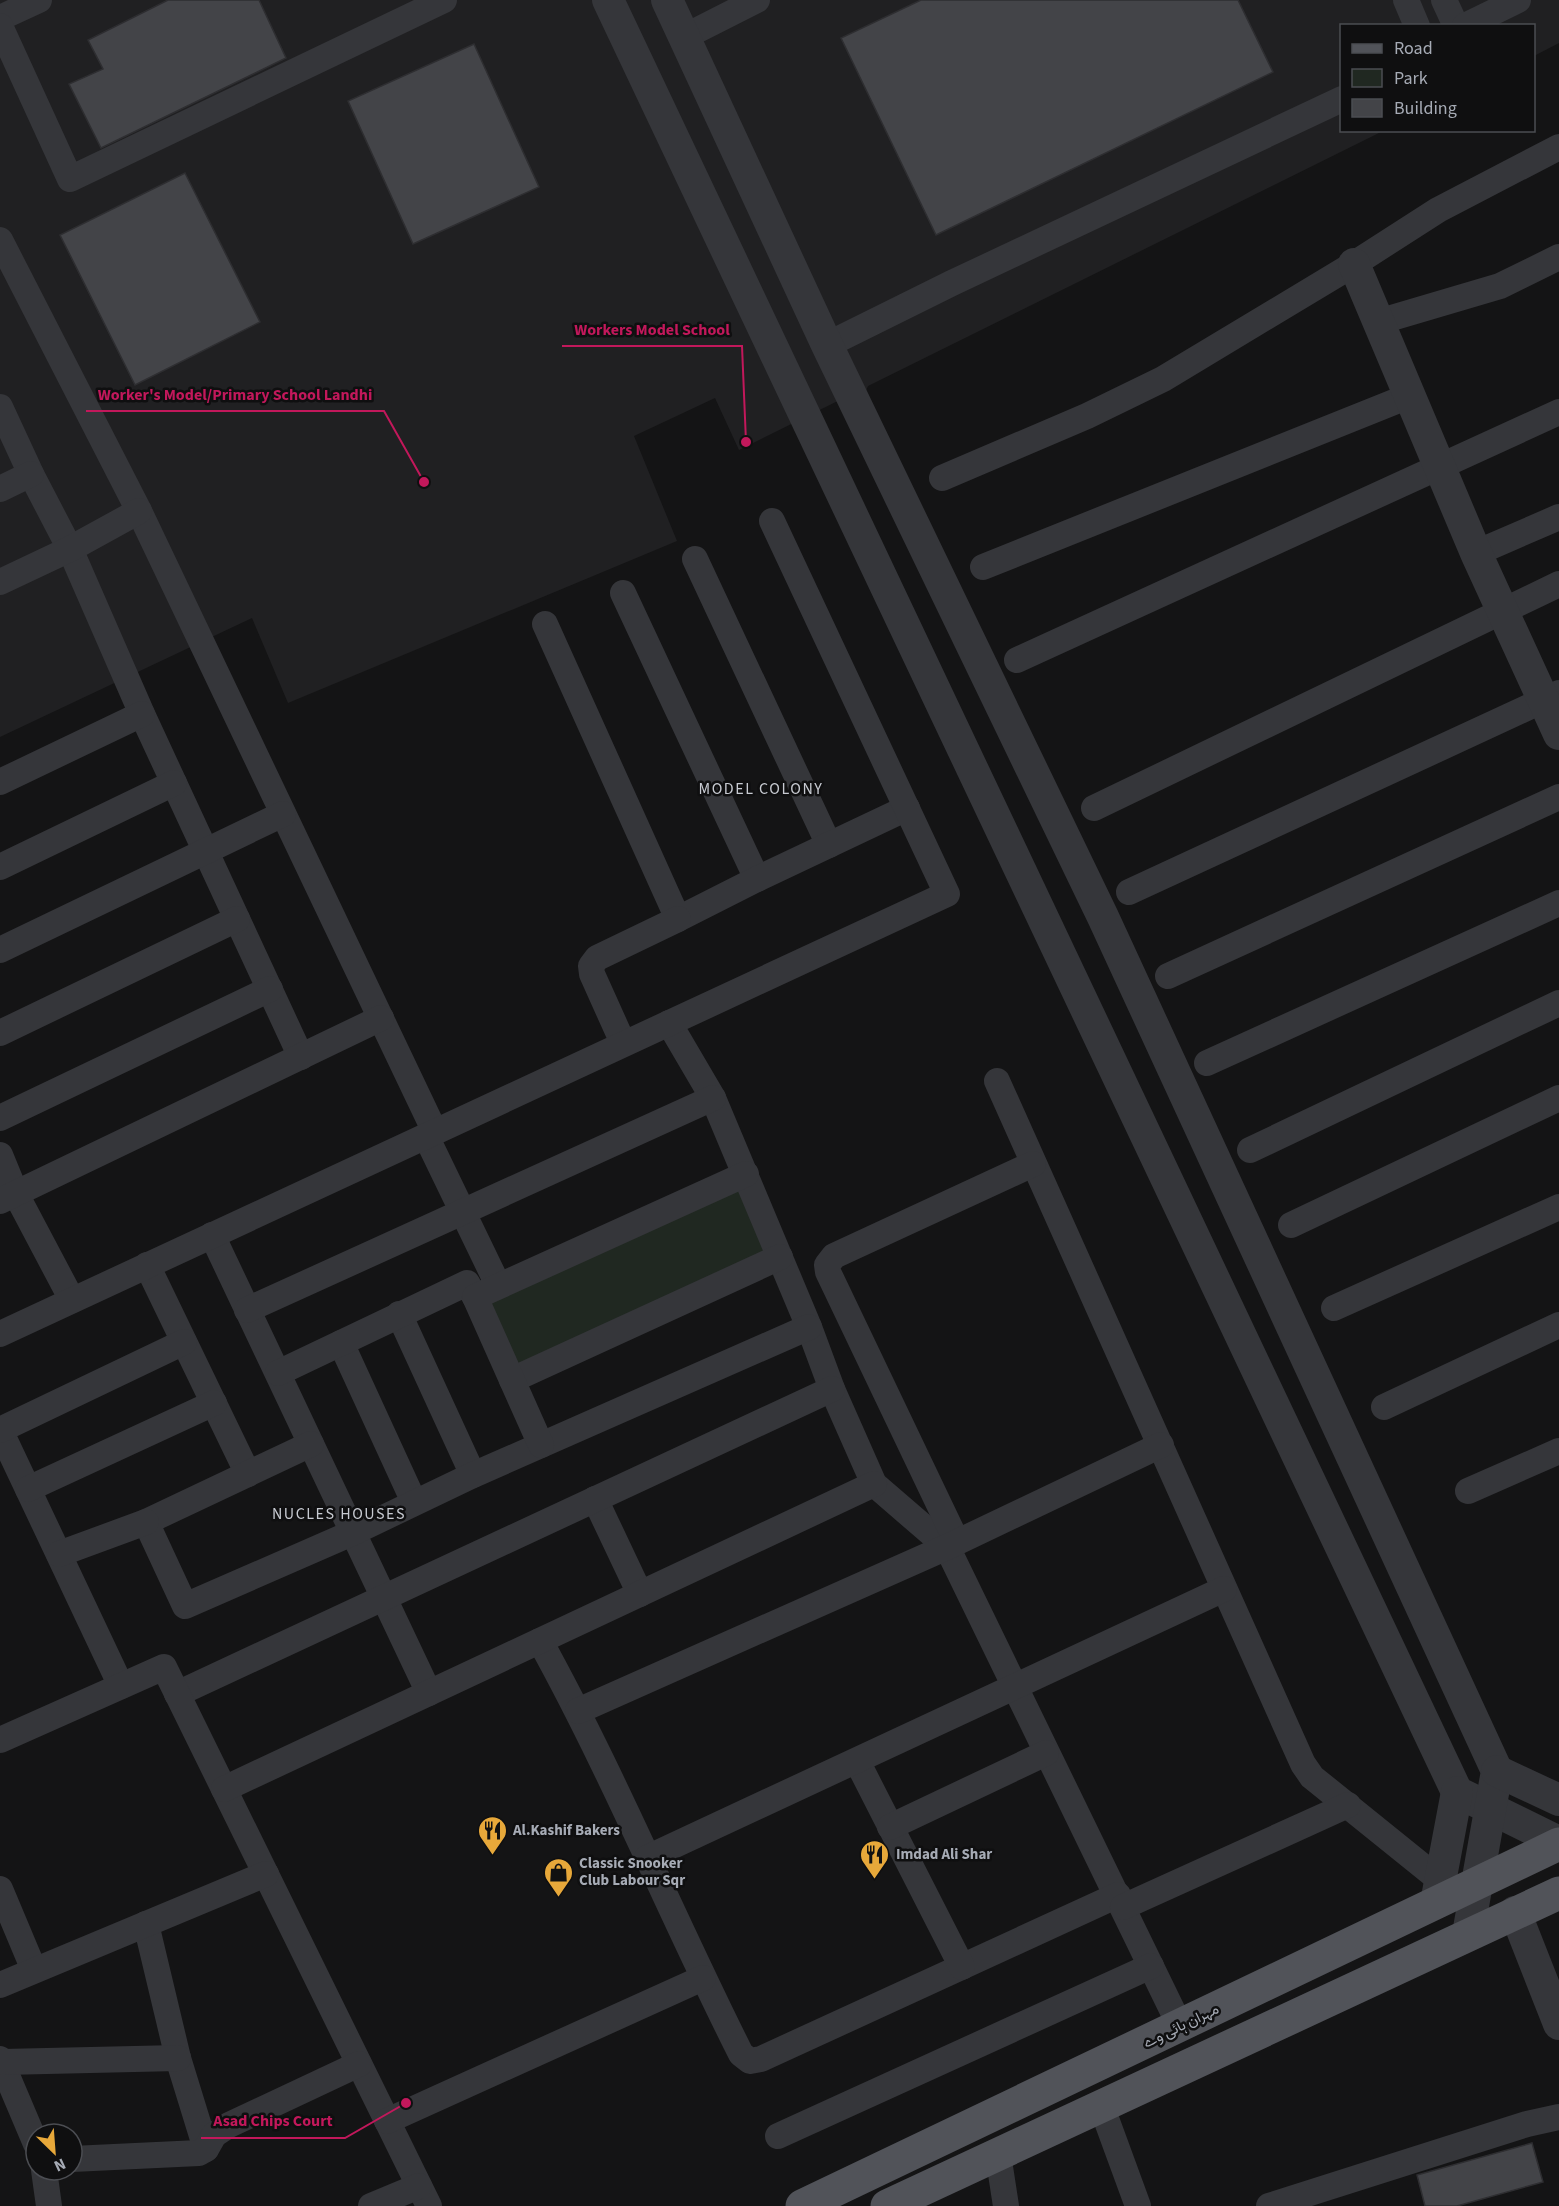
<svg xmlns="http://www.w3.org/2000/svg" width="1559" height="2206" viewBox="0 0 1559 2206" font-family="'Source Sans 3',Vazirmatn,sans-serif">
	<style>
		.built { fill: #202022 }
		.green { fill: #202821 }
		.building { fill: #434448; stroke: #2e2e31; stroke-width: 1.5 }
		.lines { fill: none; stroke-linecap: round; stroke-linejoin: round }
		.minor { stroke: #35363a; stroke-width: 26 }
		.tertiary { stroke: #35363a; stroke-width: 32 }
		.primary { stroke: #515359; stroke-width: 33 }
		.labels { text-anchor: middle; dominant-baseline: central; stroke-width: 5; stroke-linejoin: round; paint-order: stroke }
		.poi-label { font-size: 15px; font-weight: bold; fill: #a6abb5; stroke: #0f0f10; text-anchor: start }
		.street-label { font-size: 15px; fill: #a6abb5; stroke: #0f0f10 }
		.neighbourhood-label { font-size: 16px; letter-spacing: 1.5px; fill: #c7cad1; stroke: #0f0f10 }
		.leader { fill: none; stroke: #c2185b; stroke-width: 2 }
		.callout-dot { fill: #c2185b; stroke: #0f0f10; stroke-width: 2 }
		.callout-label { font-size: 16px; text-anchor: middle; font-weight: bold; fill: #c2185b; stroke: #0f0f10; stroke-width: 5; stroke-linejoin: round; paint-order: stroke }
	</style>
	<rect width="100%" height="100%" fill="#141415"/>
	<polygon class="built" points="0,0 1559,0 1559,43 1534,56 1534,26 1342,26 1342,130 1383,131 868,386 865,393 862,389 739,450 715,398 634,436 677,541 288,703 252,618 0,737"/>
	<polygon class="green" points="742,1184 770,1251 516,1372 480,1298"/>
	<g class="building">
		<polygon points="168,0 259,0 286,58 101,148 69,84 103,69 88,40"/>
		<polygon points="921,0 1238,0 1273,72 936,235 841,38"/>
		<polygon points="474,44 539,187 413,244 348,101"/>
		<polygon points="185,173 260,322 135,385 60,235"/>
		<polygon points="1532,2143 1543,2182 1457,2206 1425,2206 1417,2175"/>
	</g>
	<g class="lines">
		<g class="minor">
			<polyline points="1406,0 1417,26"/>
			<polyline points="1444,0 1456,26"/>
			<polyline points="0,18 39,0"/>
			<polyline points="0,26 70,179 444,0"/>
			<polyline points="1465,26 1518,0"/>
			<polyline points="684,37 757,0"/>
			<polyline points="0,240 139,511 435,1132"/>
			<polyline points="1378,322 1500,286 1559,257"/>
			<polyline points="827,345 952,283 1342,99"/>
			<polyline points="0,407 31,474 70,549 142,714 301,1057"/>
			<polyline points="942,478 1087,416 1163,379 1354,264 1438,210 1559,147"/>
			<polyline points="0,489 31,474"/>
			<polyline points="1476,553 1559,517"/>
			<polyline points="695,559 829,845"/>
			<polyline points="983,567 1409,396"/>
			<polyline points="0,582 70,549 139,511"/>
			<polyline points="623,593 757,879"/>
			<polyline points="545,624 678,919 757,879 907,808"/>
			<polyline points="1017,660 1559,412"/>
			<polyline points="0,782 142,714"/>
			<polyline points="1094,808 1559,584"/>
			<polyline points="0,867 174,783"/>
			<polyline points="1129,892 1559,693"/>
			<polyline points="0,950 283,814"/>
			<polyline points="1168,976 1559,797"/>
			<polyline points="669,1023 713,1098 809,1327 832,1389 874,1484 947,1547 1180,2026"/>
			<polyline points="0,1033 237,919"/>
			<polyline points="623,1043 592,974 591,966 597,958 678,919"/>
			<polyline points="1207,1063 1559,903"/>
			<polyline points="997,1081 1303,1764 1312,1777 1441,1881"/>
			<polyline points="0,1118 270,989"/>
			<polyline points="426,1136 498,1285"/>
			<polyline points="1250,1150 1559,1003"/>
			<polyline points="0,1155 16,1194 72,1300"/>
			<polyline points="0,1201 381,1018"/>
			<polyline points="1291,1225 1559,1098"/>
			<polyline points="212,1235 429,1693"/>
			<polyline points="147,1265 248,1474"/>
			<polyline points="1334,1308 1559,1207"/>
			<polyline points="247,1310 713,1098"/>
			<polyline points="399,1314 473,1475"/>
			<polyline points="0,1334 947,894 772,521"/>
			<polyline points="341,1343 414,1502"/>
			<polyline points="278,1373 467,1283 475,1297"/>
			<polyline points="512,1380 780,1257"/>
			<polyline points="1384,1407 1559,1325"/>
			<polyline points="0,1430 121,1686"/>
			<polyline points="0,1430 184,1342"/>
			<polyline points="311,1444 146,1522 185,1606 352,1533 473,1475 809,1327"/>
			<polyline points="541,1445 475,1297 746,1174"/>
			<polyline points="28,1489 214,1403"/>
			<polyline points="1468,1491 1559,1451"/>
			<polyline points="595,1499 640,1594"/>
			<polyline points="957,1542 828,1272 827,1265 834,1256 1033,1164"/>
			<polyline points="59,1554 146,1522"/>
			<path d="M 540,1641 C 614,1775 672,1917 741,2054 L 750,2061 L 761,2059 L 1118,1895"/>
			<polyline points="177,1694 832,1389"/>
			<polyline points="578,1711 947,1547 1161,1445"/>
			<polyline points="0,1740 164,1667 429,2206"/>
			<polyline points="857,1761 962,1967"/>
			<polyline points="224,1789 874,1484"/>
			<polyline points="890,1827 1046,1753"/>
			<polyline points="647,1858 1224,1589"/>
			<polyline points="0,1889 34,1970"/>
			<polyline points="1123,1907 1348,1805"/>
			<polyline points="146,1924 178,2058 206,2149"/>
			<polyline points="0,1985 266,1874"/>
			<polyline points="0,2059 36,2144"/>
			<polyline points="3,2062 178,2058"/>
			<polyline points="1101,2105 1138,2206"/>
			<polyline points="387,2121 703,1978"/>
			<polyline points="778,2136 1151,1966"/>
			<polyline points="998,2154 1006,2206"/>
			<polyline points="72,2159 199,2153 206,2149 214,2135 229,2125 359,2064"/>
			<polyline points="44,2170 49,2206"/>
			<polyline points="371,2206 419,2186"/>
			<polyline points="1269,2206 1527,2124 1559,2117"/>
		</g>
		<g class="tertiary">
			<polyline points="608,0 1457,1792 1559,1842"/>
			<polyline points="667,0 827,345 1103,917 1497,1771 1468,1934"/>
			<polyline points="1354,264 1476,553 1559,734"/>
			<polyline points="1497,1771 1559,1800"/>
			<polyline points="1436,1903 1457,1792"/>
			<polyline points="1515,1912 1559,2024"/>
		</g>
		<g class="primary">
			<polyline points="802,2206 1559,1844"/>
			<polyline points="887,2206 1559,1893"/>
		</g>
	</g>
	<defs>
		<symbol id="restaurant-pin" viewBox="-11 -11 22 30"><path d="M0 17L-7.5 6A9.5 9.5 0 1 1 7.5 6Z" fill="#e7a83a" stroke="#0f0f10"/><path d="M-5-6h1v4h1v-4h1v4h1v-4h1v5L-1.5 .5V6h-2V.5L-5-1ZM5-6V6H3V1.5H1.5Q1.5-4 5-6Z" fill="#111"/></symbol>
		<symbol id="shop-pin" viewBox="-11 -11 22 30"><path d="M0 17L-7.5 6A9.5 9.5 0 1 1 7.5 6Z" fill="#e7a83a" stroke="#0f0f10"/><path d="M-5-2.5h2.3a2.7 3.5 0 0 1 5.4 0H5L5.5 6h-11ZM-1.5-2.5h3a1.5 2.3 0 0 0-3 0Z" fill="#111"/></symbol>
	</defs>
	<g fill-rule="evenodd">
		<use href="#restaurant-pin" x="476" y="1814" width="33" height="45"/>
		<use href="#restaurant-pin" x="858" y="1838" width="33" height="45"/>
		<use href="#shop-pin" x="542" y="1856" width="33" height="45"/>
	</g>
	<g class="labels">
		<g class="poi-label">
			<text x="513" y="1830">Al.Kashif Bakers</text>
			<text x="896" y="1854">Imdad Ali Shar</text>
			<text x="579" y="1863">Classic Snooker<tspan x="579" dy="17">Club Labour Sqr</tspan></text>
		</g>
		<g class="street-label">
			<text transform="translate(1181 2026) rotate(-26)">مہران ہائی وے</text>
		</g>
		<g class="neighbourhood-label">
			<text x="761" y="789">MODEL COLONY</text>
			<text x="339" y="1514">NUCLES HOUSES</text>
		</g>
	</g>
	<path class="leader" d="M746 442L742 346H562M424 482L384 411H86M406 2103L345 2138H201"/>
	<g class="callout-dot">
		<circle cx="746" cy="442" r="6"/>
		<circle cx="424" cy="482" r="6"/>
		<circle cx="406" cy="2103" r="6"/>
	</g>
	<g class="callout-label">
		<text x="652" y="335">Workers Model School</text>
		<text x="235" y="400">Worker's Model/Primary School Landhi</text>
		<text x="273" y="2126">Asad Chips Court</text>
	</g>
	<rect x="1340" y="24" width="195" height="108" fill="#0f0f10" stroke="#4b4d52" stroke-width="1.5"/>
	<rect x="1352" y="44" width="30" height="9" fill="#515359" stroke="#4b4d52" stroke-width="1.5"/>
	<text x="1394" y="54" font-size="18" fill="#a6abb5">Road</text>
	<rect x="1352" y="69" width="30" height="18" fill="#202821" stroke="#4b4d52" stroke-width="1.5"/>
	<text x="1394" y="84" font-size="18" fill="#a6abb5">Park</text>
	<rect x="1352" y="99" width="30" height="18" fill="#434448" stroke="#4b4d52" stroke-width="1.5"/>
	<text x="1394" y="114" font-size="18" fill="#a6abb5">Building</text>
	<g transform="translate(54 2152) rotate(155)"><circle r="28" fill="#0f0f10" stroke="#4b4d52" stroke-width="1.5"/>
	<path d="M0-4.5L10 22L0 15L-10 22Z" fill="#e7a83a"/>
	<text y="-9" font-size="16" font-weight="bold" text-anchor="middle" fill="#a6abb5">N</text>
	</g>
</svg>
